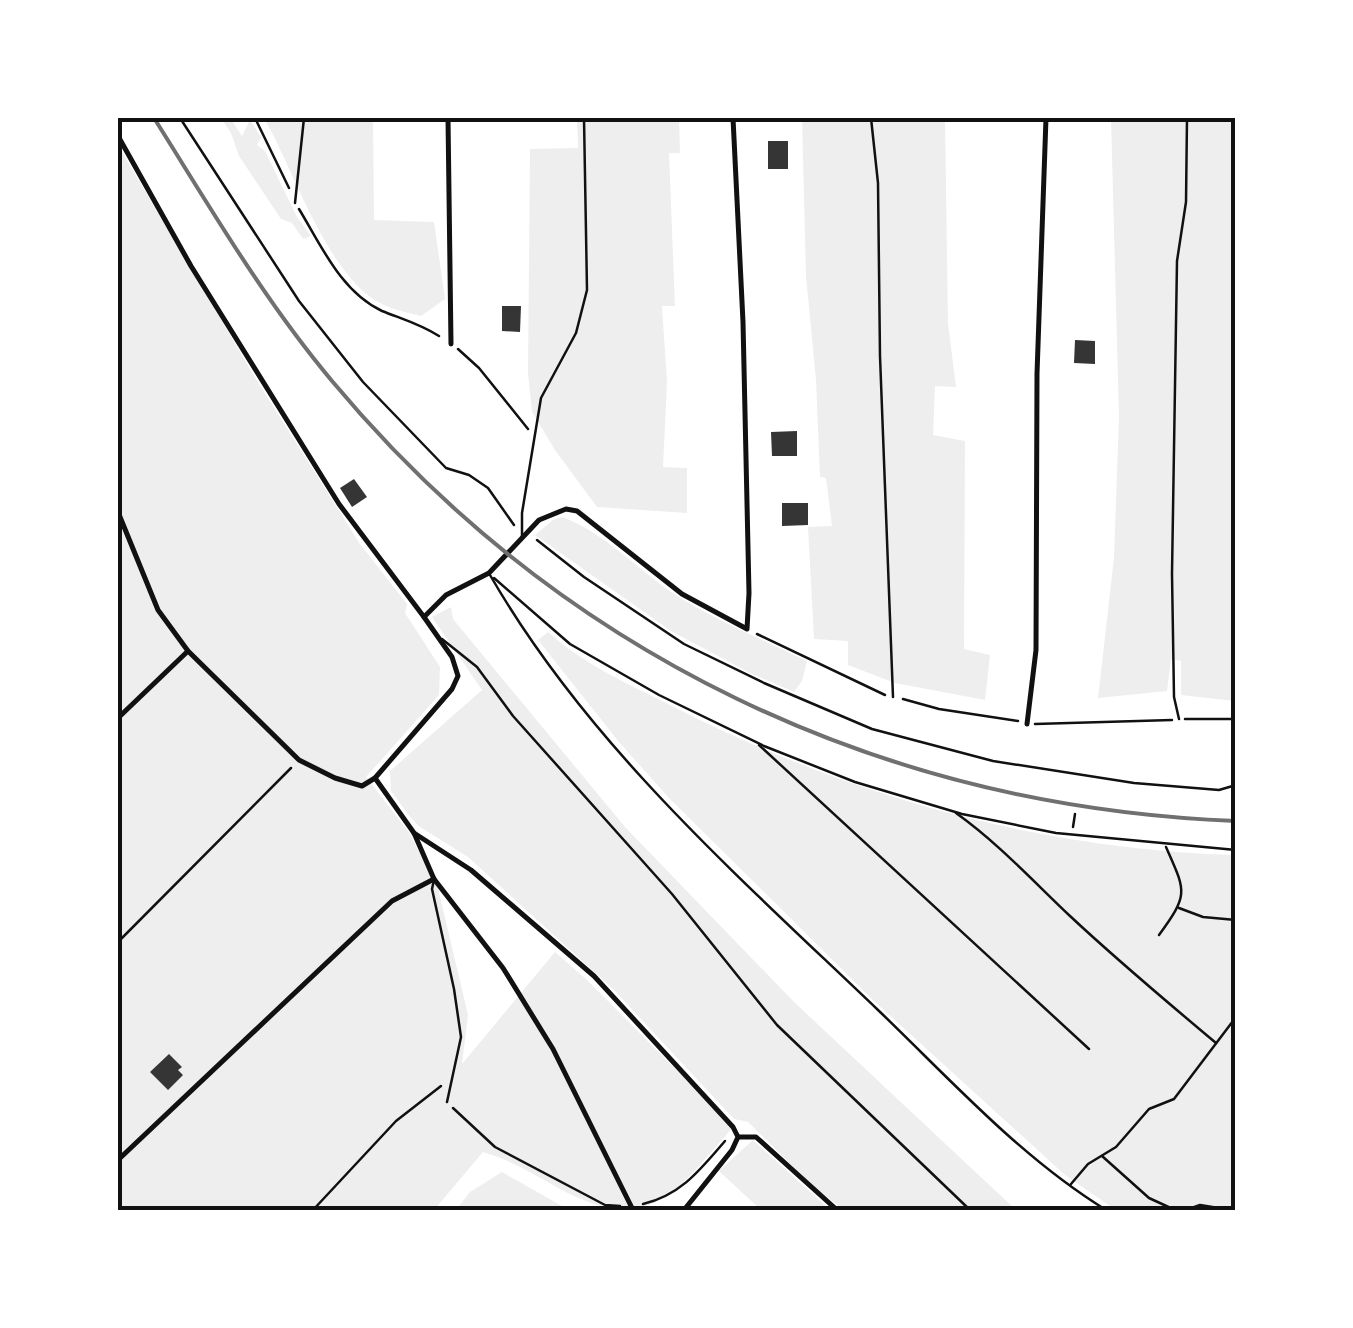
<svg xmlns="http://www.w3.org/2000/svg" width="1353" height="1328" viewBox="0 0 1353 1328" font-family="'Alegreya Sans',sans-serif">
	<style>
		.green { fill: #eee }
		.building { fill: #353535 }
		.lines { fill: none; stroke-linecap: round; stroke-linejoin: round }
		.path { stroke: #111; stroke-width: 2.5 }
		.service { stroke: #111; stroke-width: 2.5 }
		.minor { stroke: #111; stroke-width: 5 }
		.rail { stroke: #707070; stroke-width: 4 }
		.neatline { fill: none; stroke: #111; stroke-width: 4 }
	</style>
	<rect width="100%" height="100%" fill="#fff"/>
	<g class="green">
		<polygon points="221,118 230,118 242,136 250,120 261,137 257,145 265,151 297,217 311,236 303,239 292,223 281,219 239,156 231,133"/>
		<path d="M 264,118 L 373,118 L 374,220 L 434,222 L 445,299 L 421,316 C 409,313 395,310 384,305 C 328,280 294,169 264,118 Z"/>
		<polygon points="577,118 679,118 680,153 669,153 675,306 662,306 667,382 663,467 687,468 687,513 597,507 555,450 532,412 528,374 530,149 578,148"/>
		<polygon points="802,118 945,118 948,323 956,387 935,386 933,435 965,441 964,649 990,655 985,700 895,683 848,665 848,641 814,639 808,527 832,526 826,478 820,477 816,380 806,276"/>
		<polygon points="1111,118 1235,118 1235,701 1181,695 1181,661 1171,659 1167,691 1098,698 1114,558 1119,417"/>
		<path d="M 118,145 L 256,379 L 360,544 L 407,604 L 405,613 L 440,667 L 439,695 L 366,777 L 408,831 L 438,888 L 468,1015 L 462,1064 L 555,952 L 587,980 L 733,1127 C 676,1192 650,1237 560,1189 C 535,1175 511,1160 483,1152 L 434,1210 L 118,1210 Z"/>
		<path d="M 562,517 C 606,533 637,570 676,595 C 716,621 764,640 807,661 L 802,681 L 794,692 L 750,673 L 671,631 L 535,535 L 553,520 Z"/>
		<polygon points="451,607 453,619 625,827 794,1002 1016,1210 844,1210 814,1187 748,1122 734,1119 613,989 468,857 420,827 411,818 391,791 390,771 482,690 432,617"/>
		<path d="M 548,632 C 583,664 630,685 672,706 C 848,796 1037,849 1235,855 L 1235,1210 L 1116,1210 L 1065,1175 L 874,1001 L 668,797 L 619,742 L 538,640 Z"/>
		<polygon points="753,1140 830,1210 761,1210 719,1171"/>
		<polygon points="502,1172 569,1210 456,1210 470,1192"/>
	</g>
	<g class="building">
		<rect x="768" y="141" width="20" height="28"/>
		<polygon points="502,306 521,306 520,332 502,331"/>
		<polygon points="1075,340 1095,341 1095,364 1074,363"/>
		<polygon points="797,431 797,456 772,456 771,432"/>
		<polygon points="354,479 367,497 352,507 340,488"/>
		<polygon points="782,503 808,503 808,525 782,526"/>
		<polygon points="169,1054 182,1067 178,1070 183,1075 168,1090 150,1072"/>
	</g>
	<g class="lines">
		<g class="path">
			<polyline points="180,118 299,301 363,382 446,468 469,475 488,488 514,525"/>
			<polyline points="255,118 289,188"/>
			<path d="M 299,209 C 321,245 341,292 382,311 C 402,319 420,324 439,336"/>
			<polyline points="458,349 479,368 528,429"/>
			<polyline points="537,540 584,577 684,644 764,683 872,729 993,761 1134,783 1219,790 1236,785"/>
			<polyline points="757,634 885,695"/>
			<polyline points="903,699 939,709 1018,721"/>
			<polyline points="1185,719 1236,719"/>
			<polyline points="1035,724 1172,720"/>
			<polyline points="1073,827 1075,814"/>
			<polyline points="118,942 291,768"/>
			<polyline points="453,1108 495,1147 605,1205 620,1206"/>
			<path d="M 643,1204 C 681,1195 700,1170 725,1141"/>
			<polyline points="313,1210 396,1121 441,1086"/>
		</g>
		<g class="service">
			<polyline points="871,118 878,183 880,356 893,697"/>
			<polyline points="295,203 304,118"/>
			<polyline points="522,537 522,513 541,398 576,333 587,290 584,118"/>
			<path d="M 490,575 C 588,745 737,875 878,1010 C 950,1079 1020,1157 1106,1210"/>
			<polyline points="494,578 570,644 659,695 764,746 855,782 962,814 1056,833 1236,850"/>
			<polyline points="442,639 477,667 513,716 672,894 777,1025 970,1210"/>
			<polyline points="1179,719 1174,697 1172,574 1177,261 1186,202 1187,118"/>
			<polyline points="759,745 1089,1049"/>
			<path d="M 956,813 C 998,843 1032,880 1070,916 C 1117,960 1167,1002 1216,1043"/>
			<polyline points="434,880 432,889 454,989 461,1037 447,1102"/>
			<polyline points="1179,908 1203,917 1236,920"/>
			<path d="M 1159,935 C 1189,894 1186,892 1166,847"/>
			<polyline points="1102,1156 1149,1198 1175,1210"/>
			<polyline points="1071,1184 1088,1164 1116,1147 1149,1109 1174,1099 1236,1017"/>
			<polyline points="1186,1210 1200,1205 1231,1210"/>
		</g>
		<g class="minor">
			<polyline points="448,118 451,344"/>
			<polyline points="118,136 191,266 339,504 424,617"/>
			<polyline points="118,512 158,610 188,651 299,760 335,778 362,786 375,778 452,689 458,676 452,657 424,617 446,595 489,573 539,520 566,509 577,511 682,594 747,629 749,593 743,322 733,118"/>
			<polyline points="118,718 188,651"/>
			<polyline points="1027,724 1036,650 1037,374 1046,118"/>
			<polyline points="375,778 414,833 434,879 503,968 553,1049 633,1210"/>
			<polyline points="414,833 471,870 594,976 733,1127 738,1137 732,1150 684,1210"/>
			<polyline points="739,1137 756,1137 837,1210"/>
			<polyline points="118,1160 392,901 434,879"/>
		</g>
		<path class="rail" d="M 154,118 C 210,207 264,300 332,381 C 561,655 880,807 1236,821"/>
	</g>
	<rect width="1353" height="1328" fill="none" stroke="#ffffff" stroke-width="240"/>
	<rect x="120" y="120" width="1113" height="1088" class="neatline"/>
</svg>
